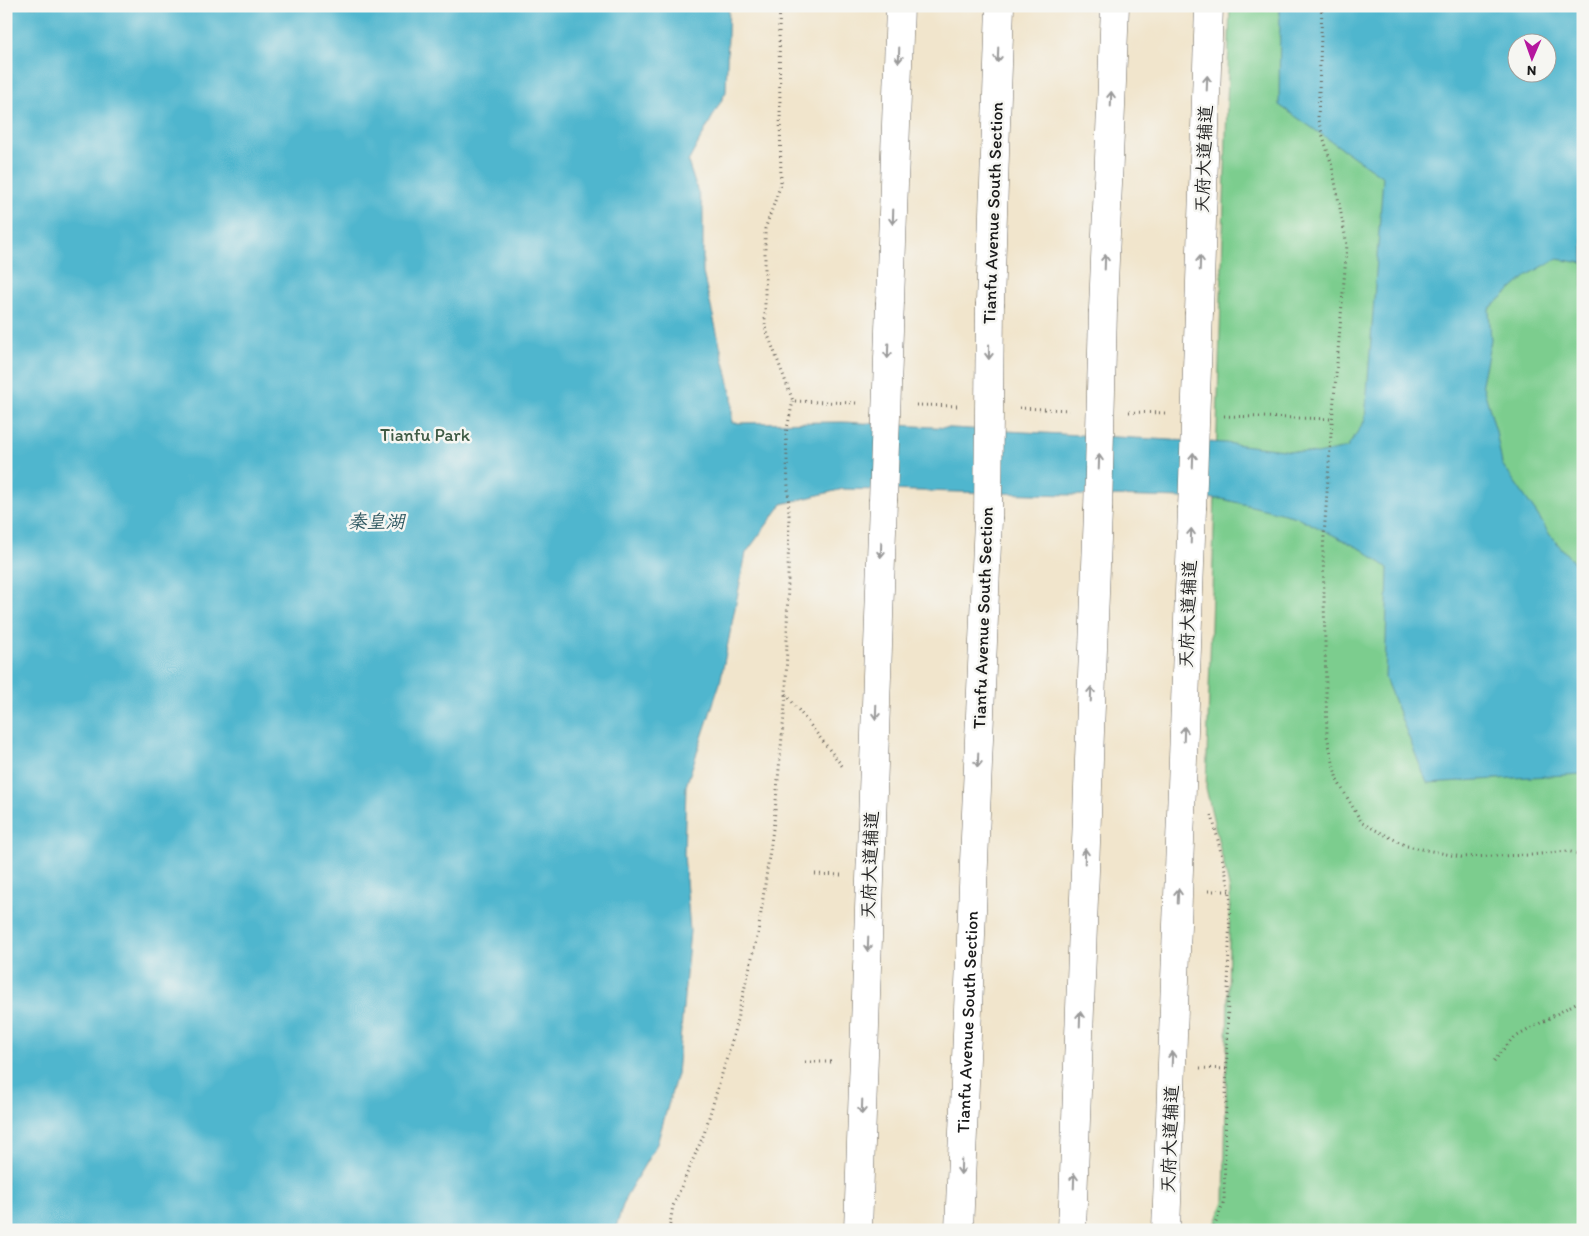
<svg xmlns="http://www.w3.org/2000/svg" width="1589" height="1236" viewBox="0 0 1589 1236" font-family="Itim,'LXGW WenKai TC',sans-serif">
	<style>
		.green { fill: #7ccd8e; stroke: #4c7455; fill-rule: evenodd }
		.water { fill: #50b6ce; stroke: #366975; fill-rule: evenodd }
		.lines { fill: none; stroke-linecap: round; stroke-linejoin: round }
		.secondary-casing { stroke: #67625a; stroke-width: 29 }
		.highway-casing { stroke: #67625a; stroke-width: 29 }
		.path { stroke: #67625a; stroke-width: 3; stroke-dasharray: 1 4; stroke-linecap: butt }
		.secondary { stroke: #fff; stroke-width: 28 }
		.highway { stroke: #fff; stroke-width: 28 }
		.secondary-bridge-casing { stroke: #67625a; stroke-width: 29; stroke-linecap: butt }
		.highway-bridge-casing { stroke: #67625a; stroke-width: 29; stroke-linecap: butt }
		.secondary-bridge { stroke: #fff; stroke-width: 28 }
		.highway-bridge { stroke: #fff; stroke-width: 28 }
		.oneway { stroke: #999 }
		.labels { text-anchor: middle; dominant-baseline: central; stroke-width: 5; stroke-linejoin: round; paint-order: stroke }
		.street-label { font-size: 18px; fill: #1c1c1c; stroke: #f6f6f2 }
		.park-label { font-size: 18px; fill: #3e5a44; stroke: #f6f6f2 }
		.water-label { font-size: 19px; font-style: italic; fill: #315a63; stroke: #f6f6f2 }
	</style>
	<rect width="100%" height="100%" fill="#f6f6f2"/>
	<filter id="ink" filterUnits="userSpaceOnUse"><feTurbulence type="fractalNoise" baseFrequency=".02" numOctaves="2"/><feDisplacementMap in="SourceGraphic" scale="10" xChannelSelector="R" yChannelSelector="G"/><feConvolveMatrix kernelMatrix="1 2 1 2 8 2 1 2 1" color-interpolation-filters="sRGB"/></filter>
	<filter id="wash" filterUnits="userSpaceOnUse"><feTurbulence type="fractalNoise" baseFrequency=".0096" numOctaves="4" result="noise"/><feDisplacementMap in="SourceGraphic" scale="20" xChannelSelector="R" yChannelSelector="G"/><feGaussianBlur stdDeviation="1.12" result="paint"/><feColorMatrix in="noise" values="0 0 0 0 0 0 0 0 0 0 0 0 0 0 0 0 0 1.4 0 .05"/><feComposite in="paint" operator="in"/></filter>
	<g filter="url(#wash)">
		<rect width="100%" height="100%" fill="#f1e5cc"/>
		<path class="green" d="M 1230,6 L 1583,6 L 1583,1230 L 1213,1230 L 1224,1201 L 1230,891 L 1206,788 ZM 1516,42 L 1546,42 L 1546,72 L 1516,72 Z"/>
		<path class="water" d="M 6,6 L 729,6 L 726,92 L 688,162 L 703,208 L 703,273 L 732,396 L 732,423 L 843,422 L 1225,443 L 1317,454 L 1347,448 L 1365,420 L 1383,177 L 1279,105 L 1280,6 L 1583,6 L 1583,263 L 1556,259 L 1528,275 L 1489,309 L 1491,340 L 1482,383 L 1496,431 L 1502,464 L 1537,514 L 1550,535 L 1583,573 L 1583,774 L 1427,783 L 1385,678 L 1388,568 L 1363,550 L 1297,517 L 1222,499 L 843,489 L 782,504 L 746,553 L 720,683 L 686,786 L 684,854 L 690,931 L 677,1074 L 657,1144 L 626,1196 L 615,1230 L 6,1230 ZM 1516,42 L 1546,42 L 1546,72 L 1516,72 Z"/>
	</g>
	<g filter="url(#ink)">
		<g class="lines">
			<defs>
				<g id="secondary">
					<polyline points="890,302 900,6"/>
					<polyline points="1199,312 1209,6"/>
					<polyline points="858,1230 883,501"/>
					<polyline points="1166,1230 1192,509"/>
				</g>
				<g id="highway">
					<polyline points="990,303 1000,6"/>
					<polyline points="1103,310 1115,6"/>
					<path id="s1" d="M 959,1230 L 988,519"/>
					<polyline points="1072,1230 1098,511"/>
				</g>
			</defs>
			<use href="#secondary" class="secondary-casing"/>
			<use href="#highway" class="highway-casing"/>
			<g class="path">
				<polyline points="780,6 779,29 781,184 765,229 765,327 793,401 858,403"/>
				<polyline points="1322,6 1318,120 1332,166 1347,245 1331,434 1323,551 1327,736 1337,780 1362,823 1407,846 1461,857 1531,855 1567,851 1583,855"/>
				<polyline points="916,405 960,406"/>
				<polyline points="1019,408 1070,410"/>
				<polyline points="1129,412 1165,413"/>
				<polyline points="1224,416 1333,419"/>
				<polyline points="786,694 843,767"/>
				<polyline points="1212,815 1230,891 1224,1201 1213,1230"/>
				<polyline points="815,874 841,875"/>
				<polyline points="1208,891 1230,891"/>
				<polyline points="1494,1061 1512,1039 1576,1003 1583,1003"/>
				<polyline points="805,1062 835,1062"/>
				<polyline points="1200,1068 1227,1069"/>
				<polyline points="669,1230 673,1206 704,1134 731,1044 758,933 774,822 786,694 789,515 786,433 793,401"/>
			</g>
			<use href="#secondary" class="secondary"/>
			<use href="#highway" class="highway"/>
			<defs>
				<g id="secondary-bridge">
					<polyline points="883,501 890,302"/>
					<polyline points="1192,509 1199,312"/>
				</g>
				<g id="highway-bridge">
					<polyline points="1098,511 1103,310"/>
					<polyline points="988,519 990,303"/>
				</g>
			</defs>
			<use href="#secondary-bridge" class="secondary-bridge-casing"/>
			<use href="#highway-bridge" class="highway-bridge-casing"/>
			<use href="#secondary-bridge" class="secondary-bridge"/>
			<use href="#highway-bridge" class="highway-bridge"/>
		</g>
		<defs><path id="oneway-shaft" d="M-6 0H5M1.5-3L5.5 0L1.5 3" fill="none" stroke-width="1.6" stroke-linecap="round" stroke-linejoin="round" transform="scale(1.25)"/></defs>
		<g class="oneway">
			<use href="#oneway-shaft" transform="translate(899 55) rotate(92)"/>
			<use href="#oneway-shaft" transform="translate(998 55) rotate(92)"/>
			<use href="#oneway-shaft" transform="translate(1207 83) rotate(-88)"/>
			<use href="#oneway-shaft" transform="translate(1111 99) rotate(-88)"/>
			<use href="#oneway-shaft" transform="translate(893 217) rotate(92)"/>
			<use href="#oneway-shaft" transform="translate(1105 262) rotate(-88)"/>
			<use href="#oneway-shaft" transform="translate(1200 263) rotate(-88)"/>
			<use href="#oneway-shaft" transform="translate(888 351) rotate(92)"/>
			<use href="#oneway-shaft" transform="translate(989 352) rotate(91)"/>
			<use href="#oneway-shaft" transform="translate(1193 460) rotate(-88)"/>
			<use href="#oneway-shaft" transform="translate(1099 462) rotate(-88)"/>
			<use href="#oneway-shaft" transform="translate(1191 536) rotate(-88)"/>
			<use href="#oneway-shaft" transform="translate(881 550) rotate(92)"/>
			<use href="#oneway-shaft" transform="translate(1091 694) rotate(-88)"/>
			<use href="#oneway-shaft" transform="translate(876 712) rotate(92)"/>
			<use href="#oneway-shaft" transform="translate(1184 734) rotate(-88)"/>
			<use href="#oneway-shaft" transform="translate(978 760) rotate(92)"/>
			<use href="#oneway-shaft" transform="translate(1085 856) rotate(-88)"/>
			<use href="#oneway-shaft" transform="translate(1178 896) rotate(-88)"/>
			<use href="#oneway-shaft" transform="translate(868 944) rotate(92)"/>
			<use href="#oneway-shaft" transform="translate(1080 1019) rotate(-88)"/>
			<use href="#oneway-shaft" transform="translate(1172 1059) rotate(-88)"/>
			<use href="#oneway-shaft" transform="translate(862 1107) rotate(92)"/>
			<use href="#oneway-shaft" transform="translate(961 1167) rotate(92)"/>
			<use href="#oneway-shaft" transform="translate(1074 1181) rotate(-88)"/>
		</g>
	</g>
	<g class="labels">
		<g class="street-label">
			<text transform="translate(1204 159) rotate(-88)">天府大道辅道</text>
			<text transform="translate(993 213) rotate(-88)">Tianfu Avenue South Section</text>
			<text transform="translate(1188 614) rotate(-88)">天府大道辅道</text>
			<text transform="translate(983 618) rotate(-88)">Tianfu Avenue South Section</text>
			<text transform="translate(870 865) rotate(-88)">天府大道辅道</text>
			<text stroke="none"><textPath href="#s1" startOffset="208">Tianfu Avenue South Section</textPath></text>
			<text transform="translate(1170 1139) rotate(-88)">天府大道辅道</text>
		</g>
		<g class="park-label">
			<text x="425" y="435">Tianfu Park</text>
		</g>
		<g class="water-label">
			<text x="376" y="521">秦皇湖</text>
		</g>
	</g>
	<rect width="1589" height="1236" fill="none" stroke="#f6f6f2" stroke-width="25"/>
	<g transform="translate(1532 58) rotate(182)"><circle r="24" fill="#f6f6f2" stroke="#9f9f9c"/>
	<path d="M0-4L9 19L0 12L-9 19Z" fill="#b5179e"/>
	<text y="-8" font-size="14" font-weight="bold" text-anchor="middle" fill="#1c1c1c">N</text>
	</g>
</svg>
